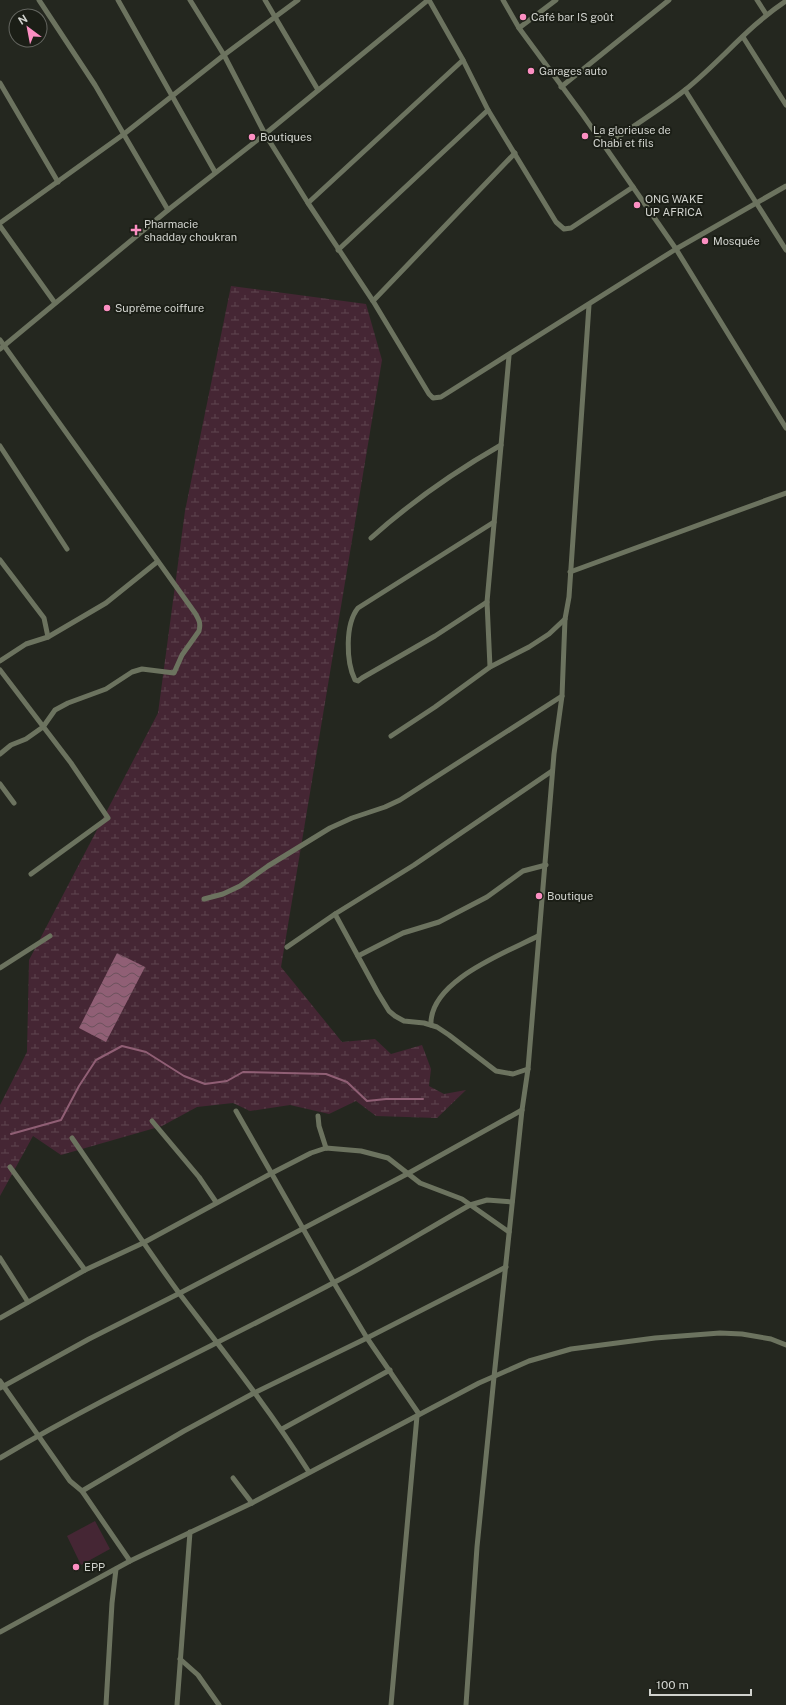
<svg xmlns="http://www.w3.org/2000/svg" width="786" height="1705" viewBox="0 0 786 1705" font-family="'Public Sans',sans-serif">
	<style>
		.wetland { fill: url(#wetland-marsh) }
		.park { fill: #452634 }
		.water { fill: url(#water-waves) }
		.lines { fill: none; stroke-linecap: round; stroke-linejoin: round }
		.stream { stroke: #905f75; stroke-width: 2 }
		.minor { stroke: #6c735f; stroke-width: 5 }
		.poi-dot { fill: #fc8fc2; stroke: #1b1e16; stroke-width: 1.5 }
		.labels { text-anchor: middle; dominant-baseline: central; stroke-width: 4; stroke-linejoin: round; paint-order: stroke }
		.poi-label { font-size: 11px; fill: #d1d3ce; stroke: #1b1e16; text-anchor: start }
	</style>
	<defs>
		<pattern id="wetland-marsh" width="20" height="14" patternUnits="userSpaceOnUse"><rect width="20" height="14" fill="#452634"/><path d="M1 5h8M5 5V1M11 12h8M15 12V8" fill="none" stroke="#5f4550"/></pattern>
		<pattern id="water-waves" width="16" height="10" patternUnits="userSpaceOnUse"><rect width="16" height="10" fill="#905f75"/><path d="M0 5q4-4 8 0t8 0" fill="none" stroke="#6c515c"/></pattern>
	</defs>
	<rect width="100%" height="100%" fill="#24271f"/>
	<polygon class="wetland" points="231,286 366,304 382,360 281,967 342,1042 375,1039 391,1054 422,1045 431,1069 429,1086 444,1094 466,1090 437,1118 376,1116 356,1101 329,1114 290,1105 250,1111 233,1103 197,1107 162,1126 61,1155 33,1136 0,1196 0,1105 27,1052 29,960 158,713 185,511"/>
	<polygon class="park" points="95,1521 110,1549 81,1565 67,1536"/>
	<polygon class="water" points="117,953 145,967 106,1042 79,1028"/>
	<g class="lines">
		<polyline class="stream" points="11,1134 61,1120 79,1086 96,1060 122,1046 146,1052 184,1076 205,1084 227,1081 243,1072 326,1074 347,1082 367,1101 386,1099 423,1099"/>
		<g class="minor">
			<polyline points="39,0 95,85 168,210"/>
			<polyline points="118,0 215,172"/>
			<polyline points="190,0 224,55 265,134 308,203 373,301 429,394 433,398 441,397 676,249 786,186"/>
			<polyline points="265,0 318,90"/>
			<polyline points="429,0 463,60 488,110 556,222 564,229 571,228 633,187"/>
			<polyline points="503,0 519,28 583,115 676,249 786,428"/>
			<polyline points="757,0 766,14"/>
			<polyline points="519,28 556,0"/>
			<polyline points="743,37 786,105"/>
			<polyline points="0,83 58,182"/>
			<polyline points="561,87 669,0"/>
			<polyline points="685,90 786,250"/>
			<path d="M 605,146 C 631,127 660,110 685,90 C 720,62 748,26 786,1"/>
			<polyline points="308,203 463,60"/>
			<polyline points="0,223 124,134 224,55 298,0"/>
			<polyline points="0,226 55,303"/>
			<polyline points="338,250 488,110"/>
			<polyline points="373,301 515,153"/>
			<path d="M 0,340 L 195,613 C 199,620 201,623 199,631 L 182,655 L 174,673 L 142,669 L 132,672 L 106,689 L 68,703 L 55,710 L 43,727 L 26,739 L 11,745 L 0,754"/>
			<polyline points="0,349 168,210 265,134 428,0"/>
			<polyline points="0,446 67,549"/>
			<path d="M 371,538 C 411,502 454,472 501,445"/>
			<polyline points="0,560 44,618 48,637"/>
			<polyline points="570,572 786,493"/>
			<path d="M 487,602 L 435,636 L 362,678 L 358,681 L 355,680 C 346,662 345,624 358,608 L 494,522"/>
			<polyline points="0,661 26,644 48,637 106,603 157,562"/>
			<polyline points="490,667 487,602 509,356"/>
			<polyline points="0,670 71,763 108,818 31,874"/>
			<polyline points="391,736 435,707 490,667 529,647 549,634 565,619"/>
			<polyline points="0,784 14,803"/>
			<polyline points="204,899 223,894 240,886 268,866 330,828 352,818 385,807 400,800 562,696"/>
			<polyline points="287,947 335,914"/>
			<polyline points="358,956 403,933 439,922 487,897 523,871 546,865"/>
			<polyline points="0,968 50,936"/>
			<path d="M 431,1025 C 429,981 505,953 538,936"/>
			<polyline points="528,1069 513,1074 496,1071 449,1035 437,1027 424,1023 404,1021 395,1016 389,1011 378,993 335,914 414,865 552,771"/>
			<polyline points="236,1111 334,1283 367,1338 419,1414"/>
			<polyline points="318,1116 319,1126 326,1148"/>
			<polyline points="152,1121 199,1177 216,1202"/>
			<path d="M 72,1138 C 108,1190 142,1242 179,1293 C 224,1352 270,1410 309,1472"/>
			<polyline points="10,1167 85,1270"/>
			<polyline points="0,1258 28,1302"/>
			<polyline points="0,1318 85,1270 143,1243 272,1173 311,1153 326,1148 361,1151 388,1158 420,1183 462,1199 509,1232"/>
			<polyline points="0,1381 70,1481 82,1491 130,1561"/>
			<polyline points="0,1388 89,1339 180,1293 407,1174 522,1110"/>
			<polyline points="282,1429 390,1370"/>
			<path d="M 0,1458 C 108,1394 222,1342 333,1283 C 380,1259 424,1231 470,1205 L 487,1200 L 512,1202"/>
			<polyline points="233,1478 252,1503"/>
			<polyline points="82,1491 184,1431 254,1393 367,1338 506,1267"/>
			<polyline points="0,1632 130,1561 252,1503 479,1383 529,1361 571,1349 655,1338 720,1333 742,1334 771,1339 786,1345"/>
			<polyline points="180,1659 198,1675 219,1705"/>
			<polyline points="106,1705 112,1603 116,1569"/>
			<polyline points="177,1705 190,1532"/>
			<polyline points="391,1705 417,1416"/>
			<polyline points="466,1705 477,1547 494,1377 522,1110 528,1069 554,754 562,696 565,619 569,597 589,305"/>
		</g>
	</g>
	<g class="poi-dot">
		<circle cx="523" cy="17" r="4"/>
		<circle cx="531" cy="71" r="4"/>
		<circle cx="585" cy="136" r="4"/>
		<circle cx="252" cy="137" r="4"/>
		<circle cx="637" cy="205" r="4"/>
		<path d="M134 224h4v4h4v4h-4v4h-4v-4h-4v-4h4z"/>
		<circle cx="705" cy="241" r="4"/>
		<circle cx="107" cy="308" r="4"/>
		<circle cx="539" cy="896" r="4"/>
		<circle cx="76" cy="1567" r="4"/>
	</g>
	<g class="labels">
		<g class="poi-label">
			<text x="531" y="17">Café bar IS goût</text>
			<text x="539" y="71">Garages auto</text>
			<text x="593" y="130">La glorieuse de<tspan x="593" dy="13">Chabi et fils</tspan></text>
			<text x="260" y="137">Boutiques</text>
			<text x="645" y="199">ONG WAKE<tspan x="645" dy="13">UP AFRICA</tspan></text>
			<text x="144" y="224">Pharmacie<tspan x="144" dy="13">shadday choukran</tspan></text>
			<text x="713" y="241">Mosquée</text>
			<text x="115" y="308">Suprême coiffure</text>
			<text x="547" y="896">Boutique</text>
			<text x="84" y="1567">EPP</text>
		</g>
	</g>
	<g transform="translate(28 28) rotate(328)"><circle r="19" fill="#1b1e16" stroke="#646660"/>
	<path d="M0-3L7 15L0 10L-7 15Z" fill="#fc8fc2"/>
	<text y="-6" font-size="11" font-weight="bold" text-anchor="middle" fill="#d1d3ce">N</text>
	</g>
	<path d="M650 1689v6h101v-6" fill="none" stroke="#d1d3ce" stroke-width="2"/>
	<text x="656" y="1689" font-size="12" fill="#d1d3ce" stroke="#1b1e16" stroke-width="3" paint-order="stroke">100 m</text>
</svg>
